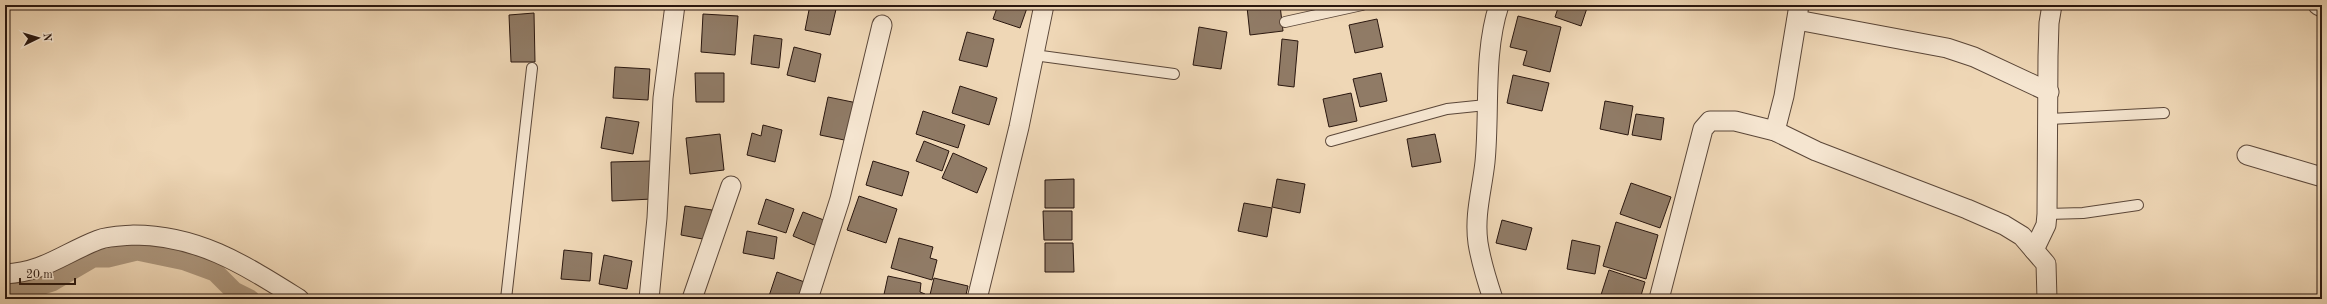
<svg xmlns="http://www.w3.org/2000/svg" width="2327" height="304" viewBox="0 0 2327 304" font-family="'Old Standard TT',serif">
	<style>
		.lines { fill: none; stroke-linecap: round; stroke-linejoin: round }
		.canal { stroke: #ac967d; stroke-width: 19 }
		.building { fill: #907b66; stroke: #2a170f }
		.lane-casing { stroke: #5b4739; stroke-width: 12 }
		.street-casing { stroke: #5b4739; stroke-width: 21 }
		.lane { stroke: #f5e5d0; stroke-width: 10 }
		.street { stroke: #f5e5d0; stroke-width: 19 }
	</style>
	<rect width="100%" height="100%" fill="#efd7b6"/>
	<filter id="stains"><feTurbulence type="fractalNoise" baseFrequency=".005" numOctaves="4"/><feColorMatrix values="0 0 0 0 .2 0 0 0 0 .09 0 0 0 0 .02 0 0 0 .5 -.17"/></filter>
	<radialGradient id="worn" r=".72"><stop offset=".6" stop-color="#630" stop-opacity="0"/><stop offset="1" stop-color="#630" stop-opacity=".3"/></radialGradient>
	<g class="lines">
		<polyline class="canal" points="5,294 28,290 52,282 93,258 108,258 137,251 185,261 215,272 234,291 250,299"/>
	</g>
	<g class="building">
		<polygon points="810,5 837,5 830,35 805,30"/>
		<polygon points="998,5 1028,5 1020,28 993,19"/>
		<polygon points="1260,5 1280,5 1283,31 1250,35 1247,7"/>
		<polygon points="1559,5 1588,5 1581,26 1555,17"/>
		<polygon points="534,13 535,62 511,62 509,15"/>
		<polygon points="703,14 738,16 735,55 701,52"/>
		<polygon points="1518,16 1561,27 1550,72 1523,65 1527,51 1510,47"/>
		<polygon points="1377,19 1383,47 1355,53 1349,25"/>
		<polygon points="1199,27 1227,32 1221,69 1193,65"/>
		<polygon points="967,32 994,39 987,67 959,60"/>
		<polygon points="754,35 782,39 779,68 751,64"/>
		<polygon points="1282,39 1298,41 1294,87 1278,85"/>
		<polygon points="794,47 821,54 815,82 787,75"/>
		<polygon points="615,67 650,69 648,100 613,98"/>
		<polygon points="695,73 724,73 724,102 696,102"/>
		<polygon points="1381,73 1387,101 1360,107 1353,79"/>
		<polygon points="1513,75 1549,83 1542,111 1507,103"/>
		<polygon points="960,86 997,98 989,125 952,113"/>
		<polygon points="1351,93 1357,121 1329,127 1323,99"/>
		<polygon points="828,97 862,104 854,142 820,135"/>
		<polygon points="1605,101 1633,106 1628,135 1600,129"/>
		<polygon points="923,111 965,125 958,148 916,134"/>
		<polygon points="1636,114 1664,118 1661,140 1632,135"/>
		<polygon points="606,117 639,122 633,154 601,148"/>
		<polygon points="763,125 782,130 775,162 747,155 752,133 761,136"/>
		<polygon points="720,134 724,170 690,174 686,138"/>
		<polygon points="1435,134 1441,162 1412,167 1407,139"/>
		<polygon points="924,141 949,151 942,171 916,161"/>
		<polygon points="953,153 987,168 977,193 942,178"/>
		<polygon points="651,161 652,199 612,201 611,162"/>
		<polygon points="873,161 909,172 902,196 866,185"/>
		<polygon points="1074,179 1074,208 1045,208 1045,180"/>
		<polygon points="1277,179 1305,184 1300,213 1272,207"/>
		<polygon points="1631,183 1671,197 1660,228 1620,214"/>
		<polygon points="859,196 897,209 886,243 847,230"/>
		<polygon points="766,199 794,209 786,233 758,224"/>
		<polygon points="1244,203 1272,208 1267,237 1238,231"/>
		<polygon points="685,206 712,210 708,240 681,235"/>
		<polygon points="1043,211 1072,211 1072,240 1044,240"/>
		<polygon points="803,212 829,222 819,247 793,236"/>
		<polygon points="1502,220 1532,228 1526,250 1496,243"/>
		<polygon points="1616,222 1658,235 1646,279 1603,266"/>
		<polygon points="747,231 777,237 774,259 743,253"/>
		<polygon points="899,238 933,247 930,258 937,260 932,280 891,268"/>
		<polygon points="1572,240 1600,246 1595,274 1567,269"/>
		<polygon points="1045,243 1073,243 1074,272 1045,272"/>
		<polygon points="564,250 592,253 590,281 561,279"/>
		<polygon points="604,255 632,261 627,289 599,284"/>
		<polygon points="1609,270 1645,282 1640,299 1600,298"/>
		<polygon points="777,272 810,284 805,299 768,299"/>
		<polygon points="888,276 921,283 920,292 925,294 925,299 883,299"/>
		<polygon points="934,278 968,286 965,299 929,299"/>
	</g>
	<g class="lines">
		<defs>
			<g id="lane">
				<polyline points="1285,22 1362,5"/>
				<polyline points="1034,55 1174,74"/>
				<polyline points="2050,119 2164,113"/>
				<polyline points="1331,141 1447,109 1486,105"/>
				<polyline points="2047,214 2083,213 2138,205"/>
				<polyline points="506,299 532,68"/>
			</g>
			<g id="street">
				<polyline points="2318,5 2322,7"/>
				<polyline points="1797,20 1947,48 1974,57 2049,92"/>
				<polyline points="1775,131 1784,96 1799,5"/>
				<polyline points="2247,155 2322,177"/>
				<polyline points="2034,250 2046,225 2047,214 2048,56 2049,23 2052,5"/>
				<path d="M 5,274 C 44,272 64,253 98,240 C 109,236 123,236 134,235 C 199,235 246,266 299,299"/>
				<polyline points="649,299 657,218 663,98 675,5"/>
				<polyline points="692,299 731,186"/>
				<polyline points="808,299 840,199 882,25"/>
				<polyline points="977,299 1019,127 1044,5"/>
				<path d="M 1493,299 C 1487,281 1481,262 1478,243 C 1474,215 1482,190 1485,162 C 1490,111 1483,54 1499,5"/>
				<polyline points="1659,299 1703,129 1710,121 1735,121 1775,131 1816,151 1967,209 2004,225 2022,236 2046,264 2047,299"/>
			</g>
		</defs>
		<use href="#lane" class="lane-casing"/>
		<use href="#street" class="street-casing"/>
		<use href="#lane" class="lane"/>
		<use href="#street" class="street"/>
	</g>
	<rect width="2327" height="304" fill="none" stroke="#efd7b6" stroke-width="20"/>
	<rect x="6" y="6" width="2315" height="292" fill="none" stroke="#2a170f" stroke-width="2"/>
	<rect x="10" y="10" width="2307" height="284" fill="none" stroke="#2a170f"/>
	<g transform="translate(38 38) rotate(85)" stroke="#f5e5d0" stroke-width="3" paint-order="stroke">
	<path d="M0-3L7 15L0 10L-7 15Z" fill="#2a170f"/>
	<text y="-6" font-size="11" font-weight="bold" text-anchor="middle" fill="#2a170f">N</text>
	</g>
	<path d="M20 278v6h55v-6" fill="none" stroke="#2a170f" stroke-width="2"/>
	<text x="26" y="278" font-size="12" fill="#2a170f" stroke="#f5e5d0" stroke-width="3" paint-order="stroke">20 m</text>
	<rect width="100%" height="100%" filter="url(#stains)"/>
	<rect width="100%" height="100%" fill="url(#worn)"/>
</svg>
